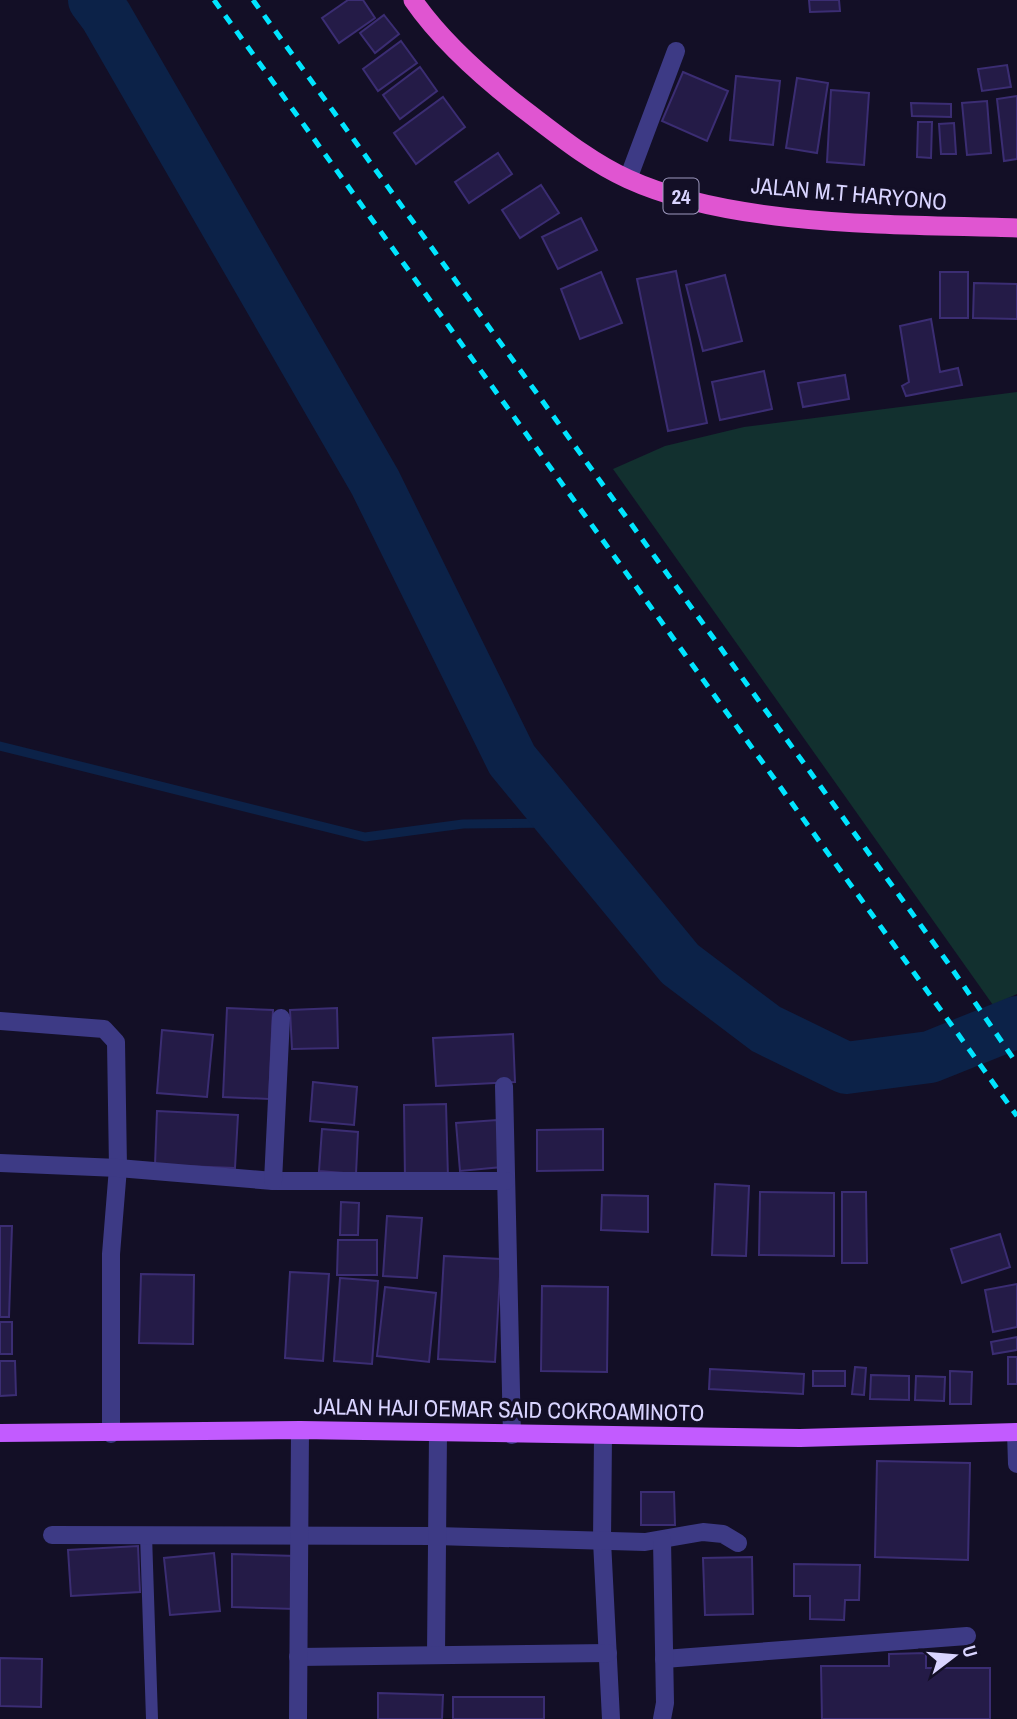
<svg xmlns="http://www.w3.org/2000/svg" width="1017" height="1719" viewBox="0 0 1017 1719" font-family="'Archivo Narrow',sans-serif">
	<style>
		.green { fill: #12302f }
		.lines { fill: none; stroke-linecap: round; stroke-linejoin: round }
		.stream { stroke: #0c2248; stroke-width: 9 }
		.river { stroke: #0c2248; stroke-width: 52 }
		.building { fill: #241b47; stroke: #3b2d73; stroke-width: 2 }
		.service { stroke: #3d3a85; stroke-width: 12 }
		.minor { stroke: #3d3a85; stroke-width: 18 }
		.primary { stroke: #c25bff; stroke-width: 18 }
		.trunk { stroke: #e055d1; stroke-width: 19 }
		.rail { stroke: #00e5ff; stroke-width: 5; stroke-dasharray: 10 9; stroke-linecap: butt }
		.labels { text-anchor: middle; dominant-baseline: central; stroke-width: 7; stroke-linejoin: round; paint-order: stroke }
		.shield { fill: #130f26; stroke: #9e99be; stroke-width: 2 }
		.shield-label { font-size: 21px; font-weight: bold; fill: #d9d4ff }
		.street-label { font-size: 23px; fill: #d9d4ff; stroke: #130f26 }
	</style>
	<rect width="100%" height="100%" fill="#130f26"/>
	<polygon class="green" points="1017,392 1017,994 993,1005 613,469 665,446 744,427"/>
	<g class="lines">
		<polyline class="stream" points="0,746 365,837 463,824 564,823"/>
		<polyline class="river" points="94,0 106,16 375,482 512,760 680,964 766,1029 846,1068 930,1057 1017,1022"/>
	</g>
	<g class="building">
		<polygon points="348,0 363,0 375,18 339,43 322,18"/>
		<polygon points="809,0 839,0 840,11 810,12"/>
		<polygon points="384,15 399,34 375,53 360,33"/>
		<polygon points="401,41 417,63 378,91 363,69"/>
		<polygon points="1007,65 1011,87 982,91 978,69"/>
		<polygon points="420,67 437,91 400,119 383,95"/>
		<polygon points="683,72 728,91 707,141 662,121"/>
		<polygon points="736,76 780,81 773,145 730,140"/>
		<polygon points="797,78 828,83 817,153 786,148"/>
		<polygon points="831,90 869,93 864,165 827,162"/>
		<polygon points="1017,96 1017,159 1004,161 997,99"/>
		<polygon points="443,97 465,127 416,164 394,133"/>
		<polygon points="987,101 991,153 967,155 962,103"/>
		<polygon points="911,103 951,104 951,117 912,116"/>
		<polygon points="918,122 932,122 931,158 917,157"/>
		<polygon points="954,123 956,154 941,154 939,124"/>
		<polygon points="498,153 512,174 469,203 455,182"/>
		<polygon points="541,185 559,213 520,238 502,210"/>
		<polygon points="581,218 597,250 558,269 542,237"/>
		<polygon points="676,271 707,423 668,431 637,279"/>
		<polygon points="601,272 622,323 580,339 561,289"/>
		<rect x="940" y="272" width="28" height="46"/>
		<polygon points="725,275 742,341 703,351 686,285"/>
		<polygon points="974,283 1017,284 1017,319 973,318"/>
		<polygon points="931,319 940,372 958,368 962,385 906,396 902,386 909,382 900,326"/>
		<polygon points="764,371 772,409 720,420 712,382"/>
		<polygon points="845,375 849,399 803,407 798,383"/>
		<polygon points="227,1008 273,1010 269,1099 223,1097"/>
		<polygon points="337,1008 338,1048 292,1049 290,1010"/>
		<polygon points="162,1030 213,1035 207,1097 157,1093"/>
		<polygon points="513,1034 515,1082 436,1086 433,1038"/>
		<polygon points="313,1082 357,1087 354,1125 310,1121"/>
		<polygon points="446,1104 448,1178 405,1179 404,1105"/>
		<polygon points="157,1111 238,1115 235,1168 155,1165"/>
		<polygon points="497,1120 502,1167 460,1171 456,1123"/>
		<polygon points="322,1129 358,1132 356,1174 319,1171"/>
		<polygon points="603,1129 603,1170 537,1171 537,1130"/>
		<polygon points="715,1184 749,1186 746,1256 712,1255"/>
		<polygon points="760,1192 834,1193 834,1256 759,1255"/>
		<polygon points="842,1192 866,1192 867,1263 842,1263"/>
		<polygon points="602,1195 648,1196 648,1232 601,1230"/>
		<polygon points="341,1202 359,1203 358,1235 340,1235"/>
		<polygon points="387,1216 422,1218 417,1278 383,1276"/>
		<polygon points="0,1226 12,1226 9,1317 0,1317"/>
		<polygon points="1000,1234 1010,1267 962,1283 951,1249"/>
		<polygon points="338,1240 377,1240 377,1275 337,1275"/>
		<polygon points="444,1256 501,1259 495,1362 438,1359"/>
		<polygon points="290,1272 329,1274 323,1361 285,1358"/>
		<polygon points="141,1274 194,1275 193,1344 139,1343"/>
		<polygon points="340,1278 378,1281 372,1364 334,1361"/>
		<polygon points="1017,1284 1017,1327 993,1332 985,1290"/>
		<polygon points="542,1286 608,1287 607,1372 541,1371"/>
		<polygon points="385,1287 436,1293 429,1362 377,1356"/>
		<rect x="0" y="1322" width="12" height="32"/>
		<polygon points="1017,1337 1017,1350 993,1354 991,1342"/>
		<rect x="1008" y="1357" width="9" height="27"/>
		<polygon points="0,1361 15,1361 16,1395 0,1396"/>
		<polygon points="855,1367 866,1368 864,1395 852,1394"/>
		<polygon points="710,1369 804,1374 803,1394 709,1389"/>
		<rect x="813" y="1371" width="32" height="15"/>
		<polygon points="950,1371 972,1372 971,1404 950,1404"/>
		<polygon points="871,1375 909,1376 909,1400 870,1399"/>
		<polygon points="916,1376 945,1377 944,1401 915,1400"/>
		<polygon points="877,1461 970,1463 968,1560 875,1557"/>
		<polygon points="641,1492 674,1492 675,1525 641,1525"/>
		<polygon points="138,1546 140,1592 71,1596 68,1550"/>
		<polygon points="214,1553 220,1611 170,1615 164,1558"/>
		<polygon points="232,1554 296,1556 295,1609 232,1607"/>
		<polygon points="752,1557 753,1614 705,1615 703,1558"/>
		<polygon points="794,1564 860,1565 859,1600 845,1600 844,1620 810,1619 810,1596 794,1596"/>
		<polygon points="926,1653 926,1668 990,1668 990,1719 822,1719 821,1666 889,1666 889,1654"/>
		<polygon points="0,1658 42,1659 41,1707 0,1706"/>
		<polygon points="378,1693 443,1695 442,1719 378,1719"/>
		<rect x="453" y="1697" width="91" height="22"/>
	</g>
	<g class="lines">
		<polyline class="service" points="146,1535 152,1719"/>
		<g class="minor">
			<polyline points="628,179 676,51"/>
			<polyline points="0,1021 104,1029 116,1042 118,1168 111,1254 111,1434"/>
			<polyline points="504,1086 512,1435"/>
			<polyline points="0,1163 118,1168 273,1181 506,1181"/>
			<polyline points="273,1181 281,1018"/>
			<polyline points="1016,1432 1017,1464"/>
			<polyline points="603,1436 602,1541 611,1719"/>
			<polyline points="52,1535 436,1536 645,1542 703,1532 723,1534 738,1543"/>
			<polyline points="436,1655 438,1433"/>
			<polyline points="298,1657 608,1653"/>
			<polyline points="664,1659 967,1636"/>
			<polyline points="298,1719 300,1430"/>
			<polyline points="662,1719 665,1703 662,1540"/>
		</g>
		<polyline class="primary" points="0,1433 300,1430 800,1438 1017,1432"/>
		<path class="trunk" d="M 413,0 C 442,42 482,77 522,108 C 555,133 590,162 628,179 C 735,228 900,224 1017,228"/>
		<g class="rail">
			<polyline points="214,0 1017,1116"/>
			<polyline points="253,0 948,963 1017,1064"/>
		</g>
	</g>
	<g class="labels">
		<rect class="shield" x="663.5" y="178.5" width="35" height="35" rx="5"/>
		<g class="shield-label">
			<text x="681" y="196">24</text>
		</g>
		<g class="street-label">
			<text transform="translate(849 193) rotate(5)">JALAN M.T HARYONO</text>
			<text transform="translate(509 1409) rotate(1)">JALAN HAJI OEMAR SAID COKROAMINOTO</text>
		</g>
	</g>
	<g transform="translate(954 1656) rotate(74)" stroke="#130f26" stroke-width="5" paint-order="stroke">
	<path d="M0-5L12 26L0 18L-12 26Z" fill="#d9d4ff"/>
	<text y="-10" font-size="19" font-weight="bold" text-anchor="middle" fill="#d9d4ff">U</text>
	</g>
</svg>
